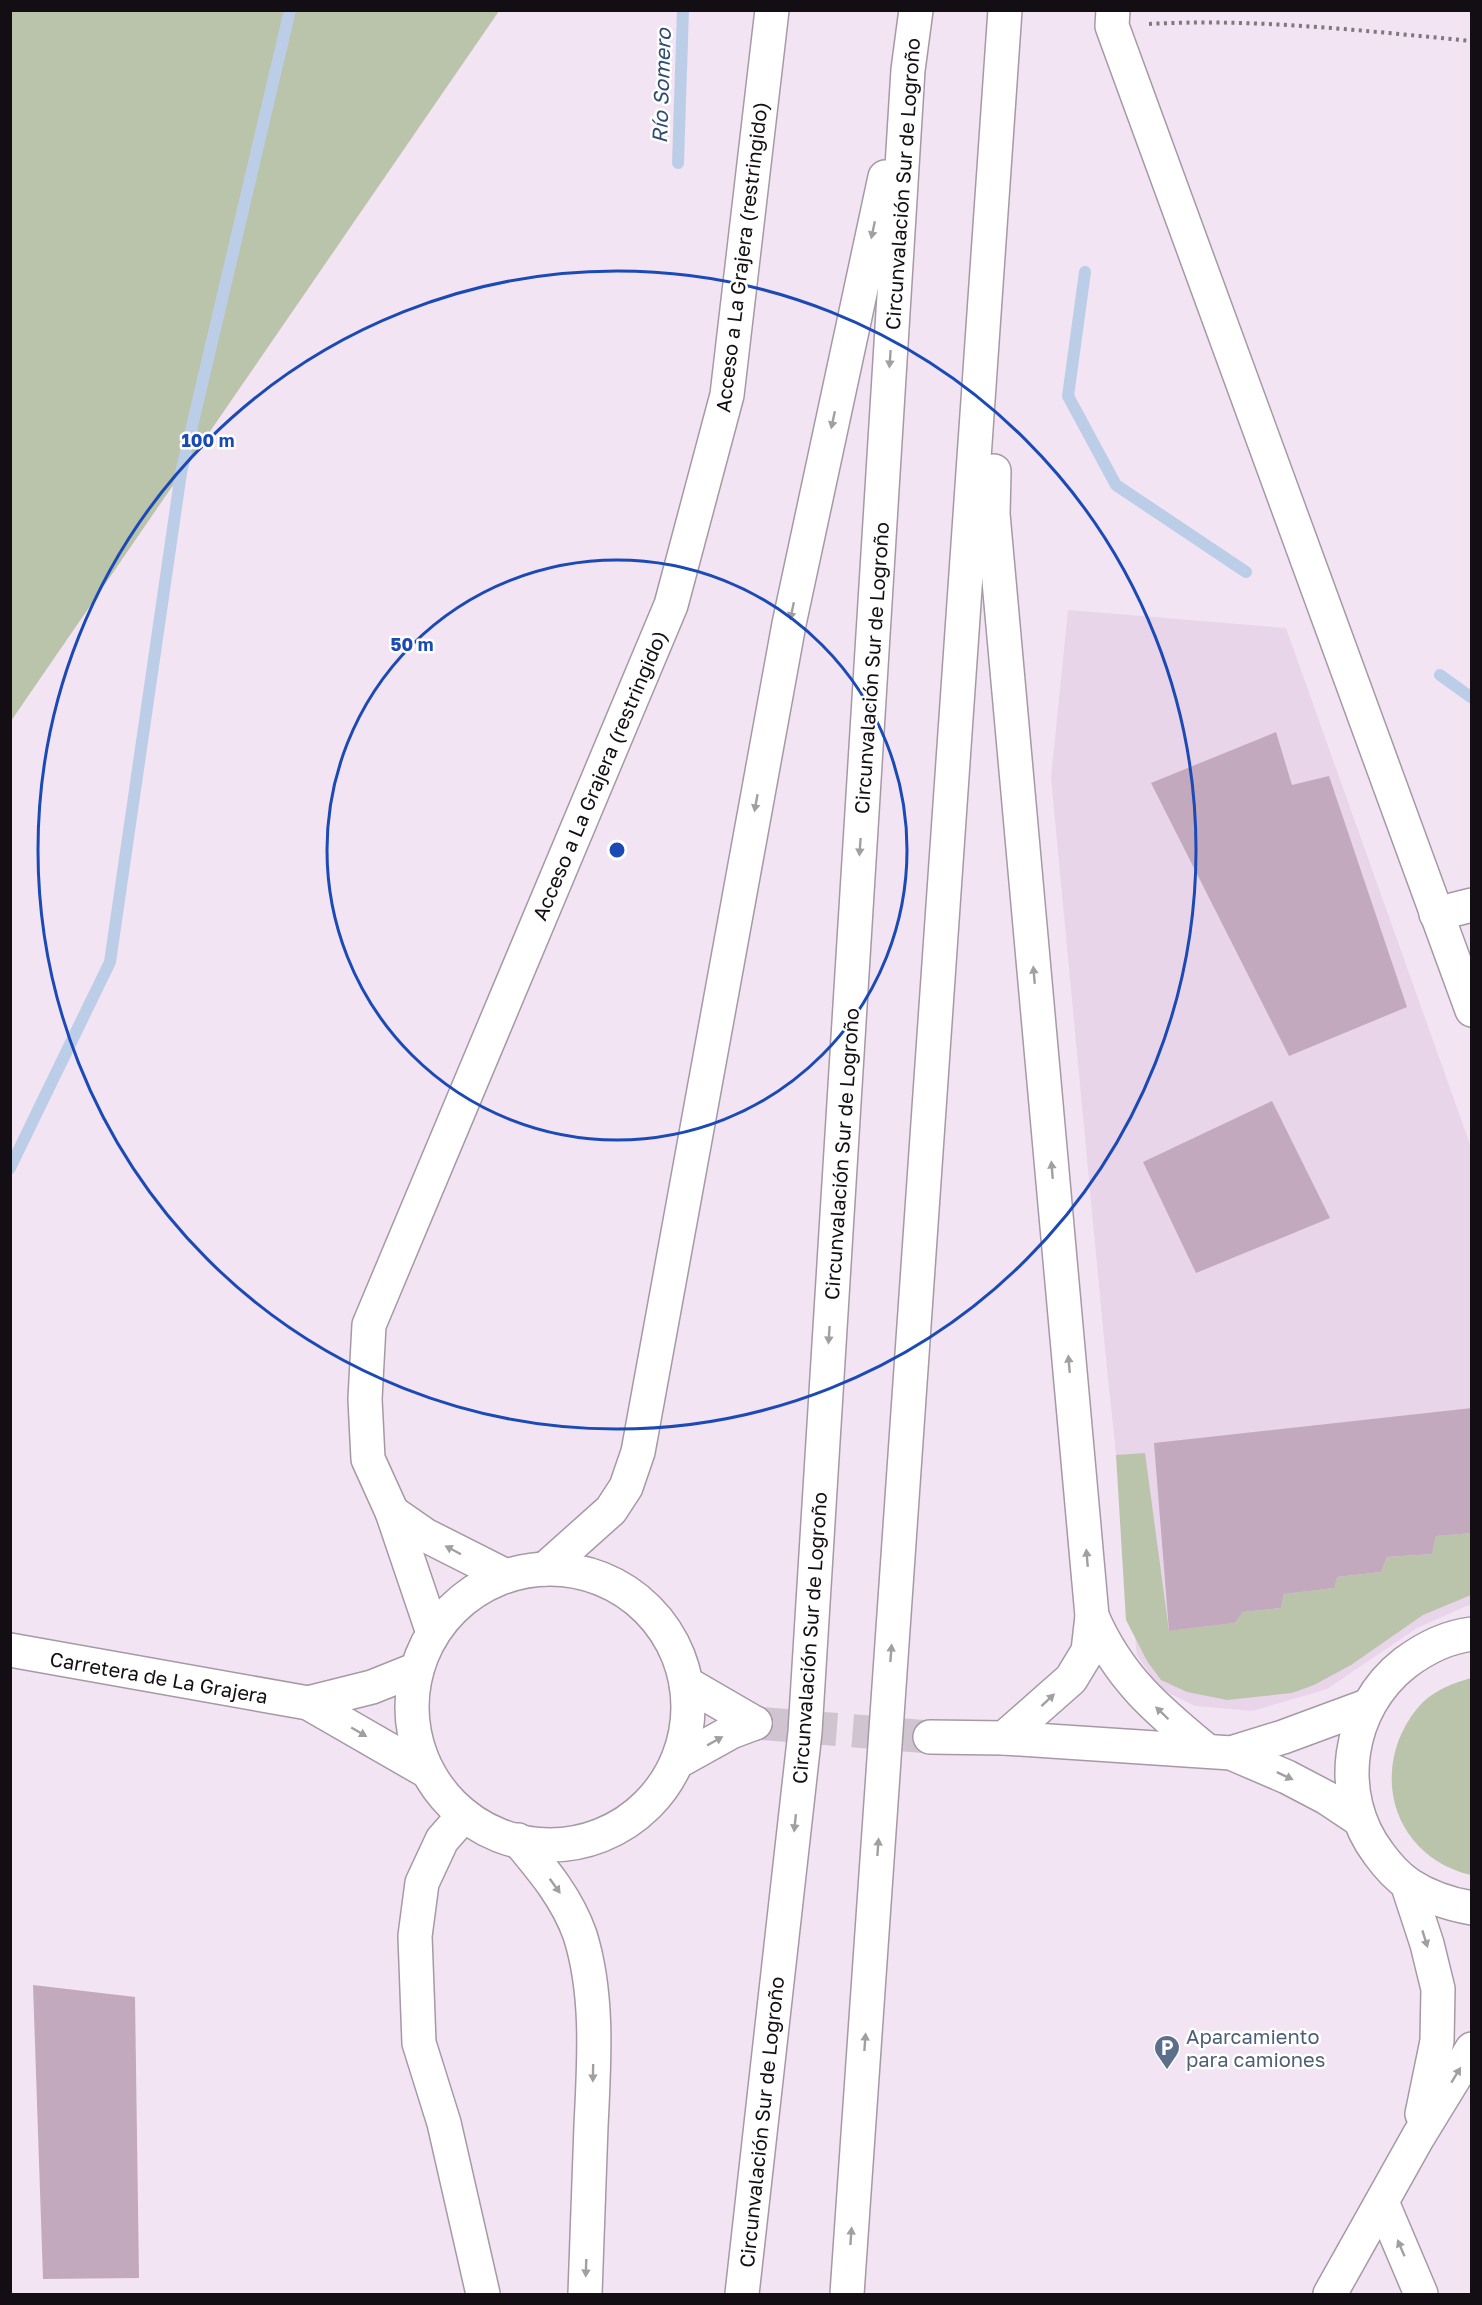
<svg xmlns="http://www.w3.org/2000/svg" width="1482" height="2305" viewBox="0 0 1482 2305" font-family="'Golos Text',sans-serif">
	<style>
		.built { fill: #e9d5e9 }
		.green { fill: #bac4ab }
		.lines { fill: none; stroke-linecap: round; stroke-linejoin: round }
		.stream { stroke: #bccee7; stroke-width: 12 }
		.building { fill: #c2a9bd }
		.minor-tunnel { stroke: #d1c4d1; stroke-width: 33; stroke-dasharray: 33 16; stroke-linecap: butt }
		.minor-casing { stroke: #a699a6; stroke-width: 36 }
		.highway-casing { stroke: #a699a6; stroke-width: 36 }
		.path { stroke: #7f767f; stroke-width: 4; stroke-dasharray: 3 4.5; stroke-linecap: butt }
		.minor { stroke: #fff; stroke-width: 33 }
		.highway { stroke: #fff; stroke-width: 33 }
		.oneway { fill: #a19fa1 }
		.ring { fill: none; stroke: #1b4ab7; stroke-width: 3 }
		.labels { text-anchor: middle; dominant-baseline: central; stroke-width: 5; stroke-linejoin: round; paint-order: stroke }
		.street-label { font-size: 20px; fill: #130e13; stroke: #fff }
		.service-label { font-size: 20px; fill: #4e5e75; stroke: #fff; text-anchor: start }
		.water-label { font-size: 21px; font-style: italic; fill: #314c71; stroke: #fff }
		.centre { fill: #1b4ab7; stroke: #fff; stroke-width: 3 }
		.ring-label { font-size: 18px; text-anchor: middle; font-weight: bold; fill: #1b4ab7; stroke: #fff; stroke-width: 5; stroke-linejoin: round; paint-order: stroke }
	</style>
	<rect width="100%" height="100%" fill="#f2e4f2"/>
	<polygon class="built" points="1068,610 1286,628 1471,1147 1471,1604 1417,1628 1327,1689 1252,1711 1195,1706 1159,1688 1137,1655 1105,1349 1051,778"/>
	<g class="green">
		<polygon points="11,10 499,11 11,721 10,11"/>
		<polygon points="1145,1453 1169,1631 1235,1623 1243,1612 1281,1608 1284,1594 1333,1588 1337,1577 1381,1572 1387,1557 1432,1554 1436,1536 1471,1533 1471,1595 1423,1615 1351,1665 1314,1685 1292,1693 1227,1700 1187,1692 1161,1680 1147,1661 1126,1620 1116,1455"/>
		<path d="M 1471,1678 L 1472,1678 L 1471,1875 C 1411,1861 1378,1804 1397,1745 C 1402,1730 1411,1714 1423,1702 C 1437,1689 1454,1683 1471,1678 Z"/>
	</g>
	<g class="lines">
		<g class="stream">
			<polyline points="678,163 683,10"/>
			<polyline points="1085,272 1068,396 1116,485 1246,572"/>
			<polyline points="1440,675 1472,698"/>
			<polyline points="10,1168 110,962 181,473 290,10"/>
		</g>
	</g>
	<g class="building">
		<polygon points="1276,732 1292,785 1329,776 1407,1007 1289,1056 1151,783"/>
		<polygon points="1272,1101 1330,1218 1196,1273 1143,1162"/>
		<polygon points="1472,1408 1472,1533 1436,1536 1432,1554 1387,1557 1381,1572 1337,1577 1334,1588 1284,1594 1281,1608 1243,1612 1235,1623 1169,1631 1154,1443"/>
		<polygon points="33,1985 135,1997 139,2278 43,2279"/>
	</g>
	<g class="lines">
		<polyline class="minor-tunnel" points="755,1723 930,1737"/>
		<defs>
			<g id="minor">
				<polyline points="1113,10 1112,26 1472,1010"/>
				<polyline points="1436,914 1472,905"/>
				<polyline points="392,1512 425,1535 506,1576"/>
				<circle cx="550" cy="1707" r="138"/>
				<polyline points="433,1633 392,1512 368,1459 365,1399 369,1325 671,605 727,395 772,10"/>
				<path d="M 1472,1634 C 1447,1637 1425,1648 1405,1663 C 1347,1708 1334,1795 1379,1854 C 1387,1865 1397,1876 1408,1884 C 1428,1897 1448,1904 1472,1908"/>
				<polyline points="10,1650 308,1703 428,1772"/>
				<polyline points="686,1683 755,1723"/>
				<polyline points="308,1703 372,1687 417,1669"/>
				<polyline points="930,1737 1004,1738 1231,1753 1287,1777 1327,1798 1360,1820"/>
				<polyline points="1231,1753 1283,1737 1367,1706"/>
				<polyline points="677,1762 731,1732 755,1723"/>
				<polyline points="464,1815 442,1840 422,1883 415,1936 419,2043 444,2123 483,2294"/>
				<polyline points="1407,1883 1427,1944 1438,1989 1437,2041 1422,2114"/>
				<polyline points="1382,2202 1421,2294"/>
				<polyline points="1330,2294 1418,2137 1472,2049"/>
			</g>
			<g id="highway">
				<polyline points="994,471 993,514 1092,1616 1088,1651 1071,1679 1004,1738"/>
				<polyline points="545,1569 611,1510 626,1487 638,1452 789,624 885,177"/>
				<path d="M 1092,1616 C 1118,1677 1157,1710 1207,1751"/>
				<path d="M 518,1840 C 543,1870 567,1898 580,1935 C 599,1995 594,2063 591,2126 C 589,2182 587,2238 585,2294"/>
				<polyline points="742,2294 805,1732 908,70 916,10"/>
				<polyline points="847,2294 1005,10"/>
			</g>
		</defs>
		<use href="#minor" class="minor-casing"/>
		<use href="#highway" class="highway-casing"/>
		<path class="path" d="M 1149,24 C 1255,18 1366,31 1472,41"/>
		<use href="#minor" class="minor"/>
		<use href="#highway" class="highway"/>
	</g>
	<defs><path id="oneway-solid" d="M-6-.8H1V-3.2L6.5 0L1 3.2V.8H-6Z" transform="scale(1.5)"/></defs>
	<g class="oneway">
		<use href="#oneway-solid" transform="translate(873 230) rotate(102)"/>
		<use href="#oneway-solid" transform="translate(890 359) rotate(94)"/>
		<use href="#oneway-solid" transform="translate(833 420) rotate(102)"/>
		<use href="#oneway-solid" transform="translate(792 611) rotate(102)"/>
		<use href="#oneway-solid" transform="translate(756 803) rotate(100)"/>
		<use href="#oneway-solid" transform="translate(860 847) rotate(94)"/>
		<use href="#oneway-solid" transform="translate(1034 975) rotate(-95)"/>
		<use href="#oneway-solid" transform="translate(1052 1170) rotate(-95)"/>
		<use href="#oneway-solid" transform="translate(829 1335) rotate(94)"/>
		<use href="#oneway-solid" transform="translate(1069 1364) rotate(-95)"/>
		<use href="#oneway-solid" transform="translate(453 1550) rotate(-152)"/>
		<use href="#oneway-solid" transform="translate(1087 1558) rotate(-95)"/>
		<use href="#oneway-solid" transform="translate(891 1653) rotate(-86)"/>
		<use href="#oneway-solid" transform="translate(1048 1700) rotate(-43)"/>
		<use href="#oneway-solid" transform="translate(1162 1713) rotate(-136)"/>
		<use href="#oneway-solid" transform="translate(359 1732) rotate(30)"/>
		<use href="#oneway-solid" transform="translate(715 1741) rotate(-29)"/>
		<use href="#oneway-solid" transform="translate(1285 1776) rotate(25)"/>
		<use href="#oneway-solid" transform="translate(795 1823) rotate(96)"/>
		<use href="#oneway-solid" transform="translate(878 1847) rotate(-86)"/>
		<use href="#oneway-solid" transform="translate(555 1886) rotate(54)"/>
		<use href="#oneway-solid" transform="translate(1425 1939) rotate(73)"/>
		<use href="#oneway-solid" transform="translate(865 2042) rotate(-86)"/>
		<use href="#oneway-solid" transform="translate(593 2073) rotate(91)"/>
		<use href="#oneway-solid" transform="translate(1456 2075) rotate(-59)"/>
		<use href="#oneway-solid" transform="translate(851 2236) rotate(-86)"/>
		<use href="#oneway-solid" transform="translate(1401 2248) rotate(-113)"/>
		<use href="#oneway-solid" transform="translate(586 2268) rotate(92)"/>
	</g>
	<g class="ring">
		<circle cx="617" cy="850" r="290"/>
		<circle cx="617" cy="850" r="579"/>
	</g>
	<defs>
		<symbol id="parking-pin" viewBox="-11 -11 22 30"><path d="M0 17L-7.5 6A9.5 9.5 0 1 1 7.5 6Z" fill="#5c6f8a" stroke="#fff"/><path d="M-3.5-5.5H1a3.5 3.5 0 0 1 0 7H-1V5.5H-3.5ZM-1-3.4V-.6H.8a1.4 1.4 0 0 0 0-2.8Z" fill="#fff"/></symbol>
	</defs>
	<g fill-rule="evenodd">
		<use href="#parking-pin" x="1152" y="2033" width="30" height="40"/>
	</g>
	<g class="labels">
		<g class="street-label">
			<text transform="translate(902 184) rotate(-86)">Circunvalación Sur de Logroño</text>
			<text transform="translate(741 257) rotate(-83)">Acceso a La Grajera (restringido)</text>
			<text transform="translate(871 668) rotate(-86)">Circunvalación Sur de Logroño</text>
			<text transform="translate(599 775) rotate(-67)">Acceso a La Grajera (restringido)</text>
			<text transform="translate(841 1154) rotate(-86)">Circunvalación Sur de Logroño</text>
			<text transform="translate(809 1638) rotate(-86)">Circunvalación Sur de Logroño</text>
			<text transform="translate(159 1677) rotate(10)">Carretera de La Grajera</text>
			<text transform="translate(761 2122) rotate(-84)">Circunvalación Sur de Logroño</text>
		</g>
		<g class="service-label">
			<text x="1186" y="2036">Aparcamiento<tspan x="1186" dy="23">para camiones</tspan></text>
		</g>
		<g class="water-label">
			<text transform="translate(661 86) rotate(-88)">Río Somero</text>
		</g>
	</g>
	<circle cx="617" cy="850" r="9" class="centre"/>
	<g class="ring-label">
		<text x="208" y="447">100 m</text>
		<text x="412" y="651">50 m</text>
	</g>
	<rect width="1482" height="2305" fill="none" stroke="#130e13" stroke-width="24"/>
</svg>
